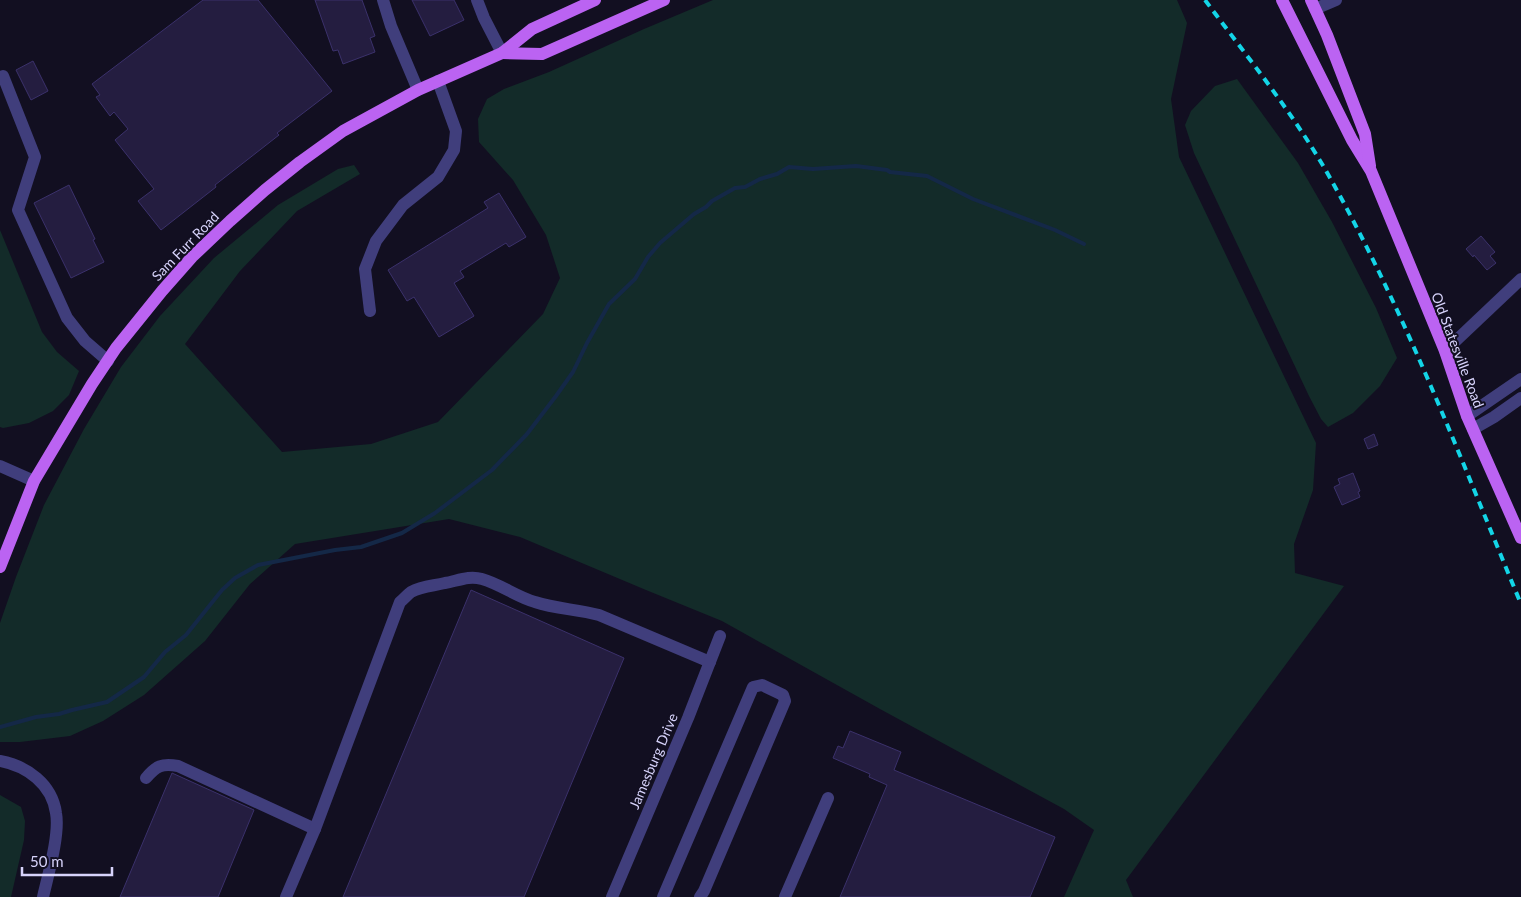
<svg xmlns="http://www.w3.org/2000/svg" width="1521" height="897" viewBox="0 0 1521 897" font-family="Lato,sans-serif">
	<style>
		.green { fill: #132b29 }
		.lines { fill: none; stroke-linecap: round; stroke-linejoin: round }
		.stream { stroke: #142847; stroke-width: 4 }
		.building { fill: #241d40; stroke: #3b316b }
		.minor { stroke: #403e7c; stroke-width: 12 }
		.major { stroke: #bb63f2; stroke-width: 12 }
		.rail { stroke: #13d5e7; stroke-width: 4; stroke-dasharray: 8 6; stroke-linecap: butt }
		.labels { text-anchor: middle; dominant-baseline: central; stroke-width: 4; stroke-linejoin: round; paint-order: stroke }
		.street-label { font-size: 14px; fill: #d7d3fb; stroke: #120f21 }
	</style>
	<rect width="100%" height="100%" fill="#120f21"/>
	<g class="green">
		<polygon points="713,0 1177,0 1187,23 1171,99 1179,157 1316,443 1313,490 1294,544 1295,573 1344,586 1126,880 1133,897 1064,897 1094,830 1064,809 880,709 722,621 646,590 520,537 449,519 295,544 250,584 205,641 144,695 103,721 70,736 20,742 0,742 0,623 16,577 44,505 84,429 121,367 160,316 214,258 278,205 338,169 354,165 360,174 297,211 240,271 185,344 282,452 371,444 438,422 543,314 560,278 546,235 513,180 479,142 478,119 487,99 504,89 549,72 644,29"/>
		<polygon points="1237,79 1298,163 1332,222 1376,308 1397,358 1380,386 1353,413 1328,427 1321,419 1309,396 1194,153 1185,125 1191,111 1215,86"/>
		<polygon points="0,230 42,332 57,352 79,371 69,395 53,411 29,423 3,428 0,427"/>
		<polygon points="0,795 21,807 25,821 24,840 11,897 0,897"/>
	</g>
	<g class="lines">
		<polyline class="stream" points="0,727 36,717 59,714 72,710 107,702 144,677 165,652 186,635 222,590 235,578 258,565 335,550 361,547 402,533 435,513 492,470 527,434 556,396 573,372 587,343 609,304 635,279 648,257 660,243 694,214 706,207 712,201 735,188 745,187 760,179 777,174 789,167 813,169 856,166 887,170 890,172 927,176 973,199 1055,230 1084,244"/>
	</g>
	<g class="building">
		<polygon points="203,0 258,0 332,91 277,133 279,135 215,185 216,187 161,230 138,201 154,189 115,140 128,129 114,112 110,116 96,97 100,95 92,84"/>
		<polygon points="315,0 362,0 375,36 370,38 375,52 343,64 338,50 333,51"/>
		<polygon points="412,0 454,0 464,20 430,36"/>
		<polygon points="33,61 48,91 31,100 16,70"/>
		<polygon points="69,185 95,239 93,240 104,262 71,278 34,203"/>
		<polygon points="499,193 526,237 509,247 506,243 460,271 464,277 454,283 474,316 439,337 414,297 407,301 388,270 488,208 484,202"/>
		<polygon points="1481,236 1495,252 1490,256 1496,263 1487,270 1474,255 1473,257 1466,249"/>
		<polygon points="1374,434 1378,445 1368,449 1364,439"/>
		<polygon points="1353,473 1360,491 1358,492 1360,497 1342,505 1334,487 1340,484 1338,479"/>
		<polygon points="471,590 624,658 524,897 343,897"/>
		<polygon points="850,731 901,752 894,770 1055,837 1030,897 840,897 887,785 869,777 870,774 833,758 838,746 843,748"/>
		<polygon points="172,773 254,810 218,897 120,897"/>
	</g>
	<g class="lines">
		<g class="minor">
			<polyline points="383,0 391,26 418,90"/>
			<polyline points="477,0 484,18 502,53"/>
			<polyline points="1315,9 1336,0"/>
			<polyline points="3,76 35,157 18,210 67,318 85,341 108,361"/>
			<polyline points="370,311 365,269 376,241 403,205 438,177 454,150 456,131 438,81"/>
			<polyline points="1445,351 1521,279"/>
			<polyline points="1467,416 1521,379"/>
			<polyline points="1473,429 1494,417 1521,398"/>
			<polyline points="0,466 34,481"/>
			<path d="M 0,761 C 27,766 52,784 56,813 C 60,834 48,875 43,897"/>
			<path d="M 146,778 C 156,766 162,763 178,766 L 315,829"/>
			<path d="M 286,897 L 315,829 L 400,602 C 404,599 407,595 411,592 C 422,586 433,586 445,583 C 457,581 469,575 482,579 C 500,584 517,597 535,602 C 556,609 577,609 599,615 L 710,662"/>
			<polyline points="612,897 688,718 720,636"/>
			<polyline points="663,897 753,687 762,685 783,695 785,701 704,891 700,897"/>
			<polyline points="785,897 828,798"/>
		</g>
		<g class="major">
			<polyline points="1282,0 1352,140 1371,171 1445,351 1467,416 1521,538"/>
			<polyline points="1311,0 1327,35 1365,134 1370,166"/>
			<polyline points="502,53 542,54 664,0"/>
			<polyline points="0,567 34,481 92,384 116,348 162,291 192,257 230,221 265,190 300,162 343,131 418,90 502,53 532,29 595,0"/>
		</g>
		<path class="rail" d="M 1205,0 C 1248,58 1294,114 1329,176 C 1406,313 1461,460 1521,604"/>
	</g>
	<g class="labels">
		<g class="street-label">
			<text transform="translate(185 246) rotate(-46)">Sam Furr Road</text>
			<text transform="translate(1458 350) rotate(69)">Old Statesville Road</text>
			<text transform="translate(653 761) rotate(-67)">Jamesburg Drive</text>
		</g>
	</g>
	<path d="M22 867v8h90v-8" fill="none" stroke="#d7d3fb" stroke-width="2.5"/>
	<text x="30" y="867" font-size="15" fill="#d7d3fb" stroke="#120f21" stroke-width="4" paint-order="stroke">50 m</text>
</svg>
